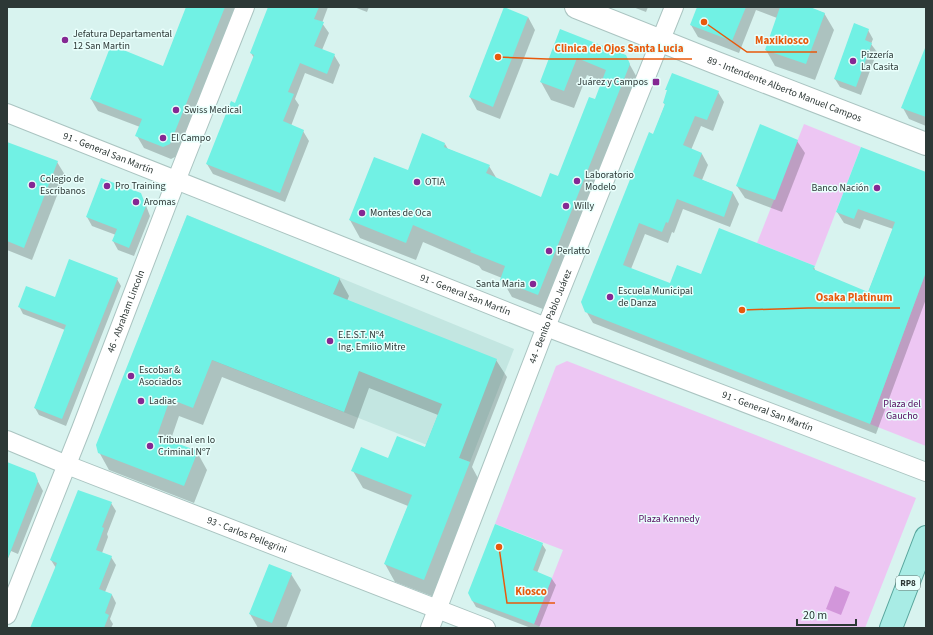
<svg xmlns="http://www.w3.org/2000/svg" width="933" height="635" viewBox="0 0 933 635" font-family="'Source Sans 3',sans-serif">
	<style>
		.built { fill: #c3e6e1 }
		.green { fill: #edc6f3 }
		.water { fill: #d296da }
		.shadow { fill: #0003 }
		.building { fill: #71f1e4 }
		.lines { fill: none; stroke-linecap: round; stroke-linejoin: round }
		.minor-casing { stroke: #aac4c1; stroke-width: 20 }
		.tertiary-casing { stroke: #aac4c1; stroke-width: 24 }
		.primary-casing { stroke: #57a59c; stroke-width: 24 }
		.minor { stroke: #fff; stroke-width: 18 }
		.tertiary { stroke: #fff; stroke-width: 22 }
		.primary { stroke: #a8ece5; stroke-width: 22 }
		.poi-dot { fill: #852893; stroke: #e9fffc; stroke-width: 1.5 }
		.labels { text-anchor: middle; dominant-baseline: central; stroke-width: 3; stroke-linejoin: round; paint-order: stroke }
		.shield { fill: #e9fffc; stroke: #657471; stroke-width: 1 }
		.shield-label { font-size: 9px; font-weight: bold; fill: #2d3836 }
		.poi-label { font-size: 10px; fill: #2d3836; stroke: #e9fffc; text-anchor: start }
		.street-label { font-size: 10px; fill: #2d3836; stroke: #e9fffc }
		.park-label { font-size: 10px; fill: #53065d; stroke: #e9fffc }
		.leader { fill: none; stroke: #e8590c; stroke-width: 1.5 }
		.callout-dot { fill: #e8590c; stroke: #e9fffc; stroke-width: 1.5 }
		.callout-label { font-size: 11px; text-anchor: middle; font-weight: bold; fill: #e8590c; stroke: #e9fffc; stroke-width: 3; stroke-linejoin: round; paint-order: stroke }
	</style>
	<rect width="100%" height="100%" fill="#d8f3ef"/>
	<polygon class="built" points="187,215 514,349 470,462 141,332"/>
	<g class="green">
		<polygon points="804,124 861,147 815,266 757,243"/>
		<polygon points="926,272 926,446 870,424"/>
		<polygon points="567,361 916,498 865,628 543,628 534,624 563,550 495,524 556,366"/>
	</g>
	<polygon class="water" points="835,586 850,592 841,615 826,609"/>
	<g class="shadow">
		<polygon points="187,7 236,7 177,156 171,159 144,148 137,136 140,127 98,111 91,99 163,68"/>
		<polygon points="273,7 328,7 322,23 329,33 322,50 334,55 340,65 333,84 305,73 295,99 299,105 291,126 303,131 309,141 285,202 213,174 207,164 236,104 254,58 251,53"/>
		<polygon points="354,7 369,7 367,12"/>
		<polygon points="633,7 648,7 646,12"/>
		<polygon points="698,7 807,7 824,13 834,30 815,80 775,66 766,50 777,18 756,10 739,53 698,37 691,25"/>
		<polygon points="528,17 535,30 500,119 477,110 470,97"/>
		<polygon points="868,30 873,39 871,44 877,52 861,95 840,87 835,79"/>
		<polygon points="561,31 625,56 640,83 548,311 512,297 502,280 502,278 482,270 479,266 423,242 416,260 360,238 350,220 409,171 445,144 448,149 489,166 497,179 542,198 558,177 595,101 603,82 587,75 574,108 551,100 541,82"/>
		<polygon points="926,48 926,126 909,119 903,108"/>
		<polygon points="667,89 718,92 724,102 713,131 701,126 691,150 702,154 708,165 702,180 733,193 739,204 730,227 683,209 674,233 672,232 668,243 645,234 631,269 670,284 702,275 814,267 816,272 868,293 893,229 864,219 860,229 844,223 837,212 926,173 926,299 876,434 593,323 586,311 665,105 664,103 668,92"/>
		<polygon points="797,141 805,153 782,212 745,198 737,186"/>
		<polygon points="7,143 57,162 65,175 32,260 7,250"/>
		<polygon points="140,194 145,203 150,216 134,256 118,250 113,241 116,235 92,226 87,217"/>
		<polygon points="188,217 339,278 349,296 347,301 496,360 507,377 472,467 479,480 434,597 395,582 385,564 408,506 363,488 353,471 425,448 438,415 369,388 354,429 222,377 203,425 179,416 170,442 197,452 207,470 194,503 109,470 99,452"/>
		<polygon points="117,279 121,286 66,426 39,415 35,408 65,330 23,314 19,306 55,298"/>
		<polygon points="7,463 34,474 43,491 18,554 11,551 7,561"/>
		<polygon points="111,503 116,511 107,534 108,537 102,553 111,557 116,565 105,592 112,595 116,603 110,619 113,624 111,628 31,628 56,568 51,560"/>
		<polygon points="542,544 546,550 537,573 552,579 556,585 539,628 531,628 476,607 472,600"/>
		<polygon points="291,574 301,590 286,628 258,628 250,614"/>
	</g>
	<g class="building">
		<polygon points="186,7 225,7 170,144 163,147 135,136 142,119 90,99 111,45 163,66"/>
		<polygon points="268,7 319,7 314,19 324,22 314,46 335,54 327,74 300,63 288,92 294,94 283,121 304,130 280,193 206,164 231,101 235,103 254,55 250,53"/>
		<polygon points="504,7 528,17 493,107 469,97"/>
		<polygon points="697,7 746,7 732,41 690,25"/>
		<polygon points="780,7 810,7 825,13 806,64 765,50"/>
		<polygon points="854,23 869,29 865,40 872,43 856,87 834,79"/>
		<polygon points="560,29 626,55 630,64 538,295 500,280 505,266 470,252 471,250 413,225 406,243 349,220 374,157 408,170 422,133 445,143 444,147 490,165 486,173 541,197 550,173 558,176 589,97 595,99 606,70 577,58 564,91 540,82"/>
		<polygon points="925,48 926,48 926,117 901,108"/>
		<polygon points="672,73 719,91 707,120 695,116 683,145 702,153 693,176 733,192 724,217 677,199 668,223 666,222 662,232 639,223 623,265 670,283 677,265 701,274 719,228 815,266 813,269 868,292 895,222 858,209 854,219 836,212 861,147 926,172 926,272 870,424 585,312 581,302 649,132 653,134 665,104 663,103 667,90 665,90"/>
		<polygon points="760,124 798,140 775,200 736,186"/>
		<polygon points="7,142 58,161 24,248 7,241"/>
		<polygon points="101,178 141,193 146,206 129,248 112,241 117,229 86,217"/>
		<polygon points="187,215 340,278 333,294 497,359 459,458 470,462 424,580 384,564 412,495 351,471 361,447 388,458 397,436 425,447 442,404 359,371 344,412 212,360 193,408 170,399 157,436 198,451 184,486 98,453 96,445"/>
		<polygon points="69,259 118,278 62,419 34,408 66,325 18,307 26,286 55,297"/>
		<polygon points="7,462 35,473 38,481 8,558 7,557"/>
		<polygon points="78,490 112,502 102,527 104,528 96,550 112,556 99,589 112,594 105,613 109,615 104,628 30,628 57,563 50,560"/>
		<polygon points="495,524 543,543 533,570 552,578 534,624 472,601 468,593"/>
		<polygon points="269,564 292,573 272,623 249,614"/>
	</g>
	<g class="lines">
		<defs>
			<g id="minor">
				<path id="s1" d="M 7,113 L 546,327 L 926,472"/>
				<path id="s2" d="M 7,440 L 67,465 L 486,628"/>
				<path id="s3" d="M 7,615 L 81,429 L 176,181 L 245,7"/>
				<path id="s4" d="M 430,628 L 546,327 L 674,7"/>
			</g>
			<g id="tertiary">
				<path id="s5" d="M 576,7 L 714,62 L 926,144"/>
			</g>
			<polyline id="primary" points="891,628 926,537"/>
		</defs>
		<use href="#minor" class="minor-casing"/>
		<use href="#tertiary" class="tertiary-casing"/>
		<use href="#primary" class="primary-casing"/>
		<use href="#minor" class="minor"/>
		<use href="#tertiary" class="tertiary"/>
		<use href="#primary" class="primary"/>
	</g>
	<g class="poi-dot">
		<circle cx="65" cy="40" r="4"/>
		<circle cx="853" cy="61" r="4"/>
		<rect x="652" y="78" width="8" height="8" rx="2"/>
		<circle cx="176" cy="110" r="4"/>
		<circle cx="163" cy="138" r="4"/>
		<circle cx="577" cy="181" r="4"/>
		<circle cx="417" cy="182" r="4"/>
		<circle cx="32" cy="185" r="4"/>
		<circle cx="107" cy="186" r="4"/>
		<circle cx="877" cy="188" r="4"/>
		<circle cx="136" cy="202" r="4"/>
		<circle cx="566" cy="206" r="4"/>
		<circle cx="362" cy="213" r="4"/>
		<circle cx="549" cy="251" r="4"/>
		<circle cx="533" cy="284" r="4"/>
		<circle cx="610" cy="297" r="4"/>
		<circle cx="330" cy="341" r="4"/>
		<circle cx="131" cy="376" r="4"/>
		<circle cx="141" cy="401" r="4"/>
		<circle cx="150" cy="446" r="4"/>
	</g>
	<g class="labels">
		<rect class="shield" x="896" y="576" width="24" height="14" rx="3"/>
		<g class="shield-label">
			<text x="908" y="583">RP8</text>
		</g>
		<g class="poi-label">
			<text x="73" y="34">Jefatura Departamental<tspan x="73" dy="12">12 San Martin</tspan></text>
			<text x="861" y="55">Pizzería<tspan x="861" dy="12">La Casita</tspan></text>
			<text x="648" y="82" text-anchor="end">Juárez y Campos</text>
			<text x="184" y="110">Swiss Medical</text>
			<text x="171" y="138">El Campo</text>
			<text x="585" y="175">Laboratorio<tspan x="585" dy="12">Modelo</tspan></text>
			<text x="40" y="179">Colegio de<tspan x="40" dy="12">Escribanos</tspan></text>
			<text x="425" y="182">OTIA</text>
			<text x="115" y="186">Pro Training</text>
			<text x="869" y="188" text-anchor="end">Banco Nación</text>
			<text x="144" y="202">Aromas</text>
			<text x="574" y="206">Willy</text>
			<text x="370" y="213">Montes de Oca</text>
			<text x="557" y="251">Perlatto</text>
			<text x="525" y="284" text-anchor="end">Santa Maria</text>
			<text x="618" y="291">Escuela Municipal<tspan x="618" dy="12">de Danza</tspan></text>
			<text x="338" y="335">E.E.S.T. Nº4<tspan x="338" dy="12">Ing. Emilio Mitre</tspan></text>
			<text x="139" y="370">Escobar &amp;<tspan x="139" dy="12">Asociados</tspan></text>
			<text x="149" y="401">Ladiac</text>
			<text x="158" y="440">Tribunal en lo<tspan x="158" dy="12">Criminal Nº7</tspan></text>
		</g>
		<g class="street-label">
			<text stroke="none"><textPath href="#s5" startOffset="224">89 - Intendente Alberto Manuel Campos</textPath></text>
			<text stroke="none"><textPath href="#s1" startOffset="109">91 - General San Martín</textPath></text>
			<text stroke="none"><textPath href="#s1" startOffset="493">91 - General San Martín</textPath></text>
			<text stroke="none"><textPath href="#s3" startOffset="326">46 - Abraham Lincoln</textPath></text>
			<text stroke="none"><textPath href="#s4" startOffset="334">44 - Benito Pablo Juárez</textPath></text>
			<text stroke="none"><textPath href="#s1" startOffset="817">91 - General San Martín</textPath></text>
			<text stroke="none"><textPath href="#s2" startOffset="258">93 - Carlos Pellegrini</textPath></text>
		</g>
		<g class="park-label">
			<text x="902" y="404">Plaza del<tspan x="902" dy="12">Gaucho</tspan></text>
			<text x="669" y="519">Plaza Kennedy</text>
		</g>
	</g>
	<path class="leader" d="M704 22L747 52H817M498 57L547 59H692M742 310L808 308H900M499 547L507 603H555"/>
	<g class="callout-dot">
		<circle cx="704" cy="22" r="4"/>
		<circle cx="498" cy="57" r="4"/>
		<circle cx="742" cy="310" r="4"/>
		<circle cx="499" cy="547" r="4"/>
	</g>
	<g class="callout-label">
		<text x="782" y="44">Maxikiosco</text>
		<text x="619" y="52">Clinica de Ojos Santa Lucia</text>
		<text x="854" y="301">Osaka Platinum</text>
		<text x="531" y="595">Kiosco</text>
	</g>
	<rect width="933" height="635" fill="none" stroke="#2d3836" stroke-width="16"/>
	<path d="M797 619v6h59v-6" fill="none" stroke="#2d3836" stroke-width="2"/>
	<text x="803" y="619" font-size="12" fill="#2d3836" stroke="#e9fffc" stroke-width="3" paint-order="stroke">20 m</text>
</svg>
